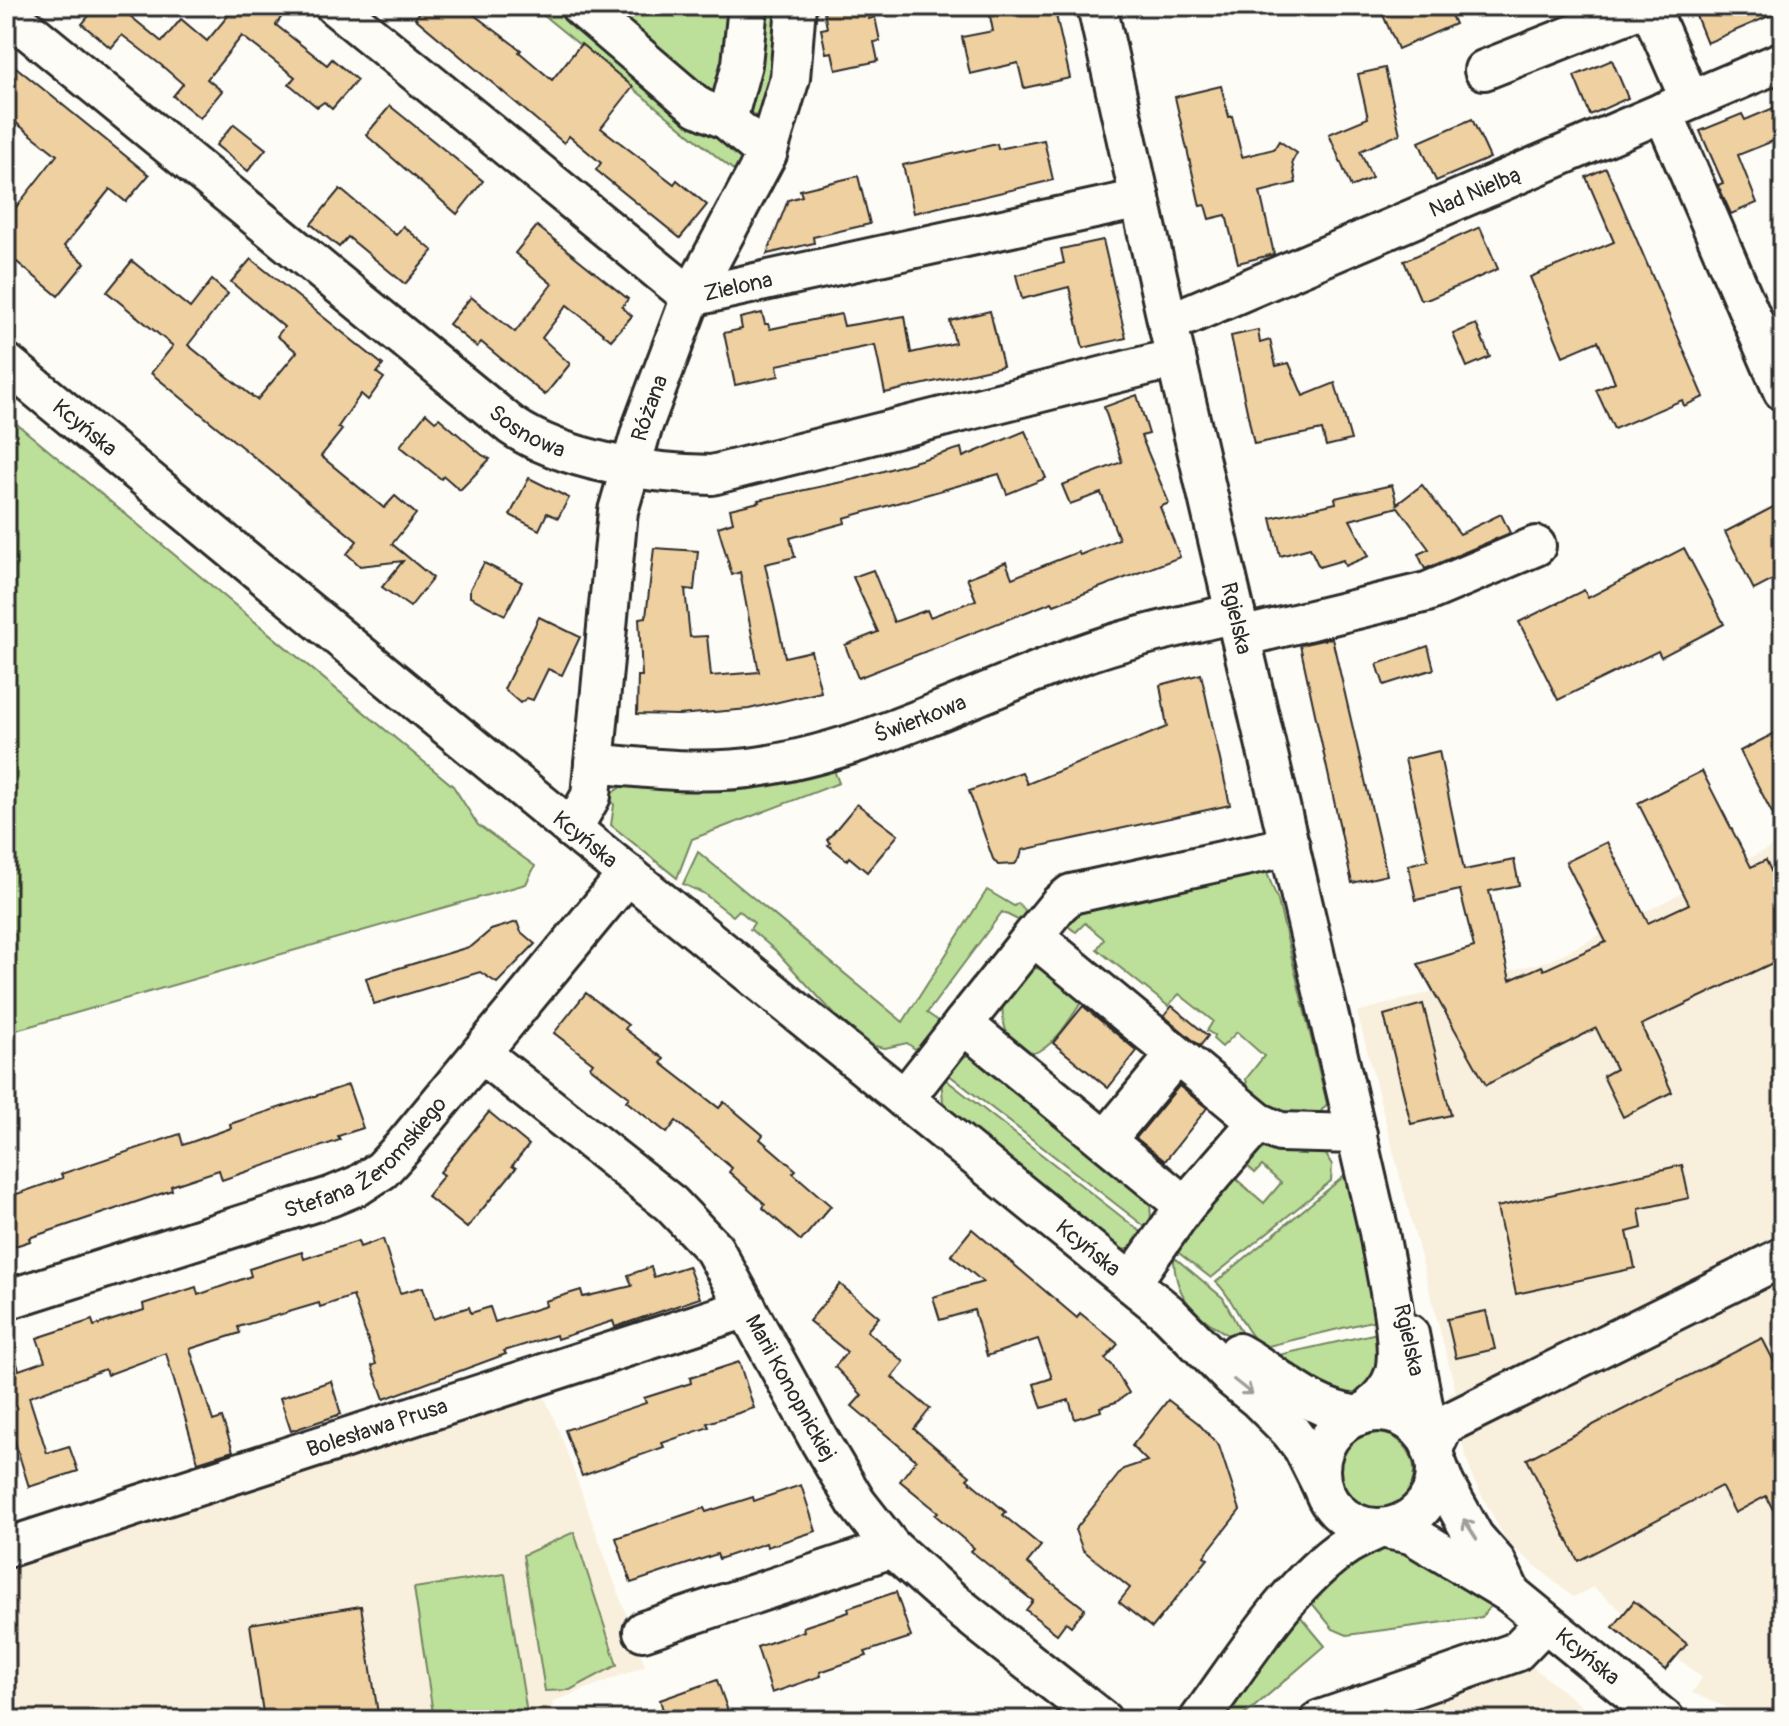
<svg xmlns="http://www.w3.org/2000/svg" width="1789" height="1726" viewBox="0 0 1789 1726" font-family="Pangolin,sans-serif">
	<style>
		.built { fill: #f9efdd }
		.green { fill: #bcdf99; stroke: #748562; stroke-width: 2 }
		.building { fill: #efd0a1; stroke: #2b2b2b; stroke-width: 2 }
		.lines { fill: none; stroke-linecap: round; stroke-linejoin: round }
		.minor-casing { stroke: #2b2b2b; stroke-width: 44 }
		.minor { stroke: #fdfcf7; stroke-width: 38 }
		.oneway { stroke: #9e9e9b }
		.labels { text-anchor: middle; dominant-baseline: central; stroke-width: 6; stroke-linejoin: round; paint-order: stroke }
		.street-label { font-size: 22px; fill: #2b2b2b; stroke: #fdfcf7 }
	</style>
	<rect width="100%" height="100%" fill="#fdfcf7"/>
	<filter id="ink" filterUnits="userSpaceOnUse"><feTurbulence type="fractalNoise" baseFrequency=".0125" numOctaves="2"/><feDisplacementMap in="SourceGraphic" scale="16" xChannelSelector="R" yChannelSelector="G"/><feConvolveMatrix kernelMatrix="1 2 1 2 8 2 1 2 1" color-interpolation-filters="sRGB"/></filter>
	<g filter="url(#ink)">
		<g class="built">
			<polygon points="1783,841 1783,1720 1743,1720 1728,1708 1692,1693 1702,1678 1593,1587 1573,1597 1507,1542 1473,1479 1448,1395 1456,1392 1357,1012 1551,960"/>
			<polygon points="524,1380 545,1398 559,1431 645,1666 552,1702 557,1720 19,1720 6,1625 6,1549"/>
			<polygon points="1529,1664 1599,1720 1365,1720"/>
		</g>
		<g class="green">
			<polygon points="532,6 785,6 778,68 742,177"/>
			<polygon points="6,415 453,786 478,825 535,866 526,884 6,1033"/>
			<polygon points="832,765 839,783 692,839 677,878 611,825 614,805 609,795 627,783"/>
			<polygon points="698,852 903,1022 987,890 1014,906 1018,903 1026,912 1022,922 1002,912 927,1013 946,1026 922,1047 915,1049 907,1043 885,1048 874,1046 837,1017 776,951 750,929 754,923 739,910 733,916 703,893 683,884"/>
			<path d="M 1259,870 L 1267,873 L 1278,901 L 1327,1104 L 1318,1115 L 1290,1122 L 1249,1093 L 1246,1079 L 1264,1056 L 1237,1032 L 1222,1047 L 1213,1039 L 1214,1035 L 1207,1031 L 1213,1021 L 1179,994 L 1168,1006 L 1097,949 L 1104,939 L 1085,923 L 1076,932 C 1068,927 1065,924 1066,914 Z"/>
			<path d="M 1041,968 L 1054,971 L 1085,997 C 1073,1014 1059,1040 1041,1050 C 1003,1072 978,971 1041,968 Z"/>
			<path d="M 972,1055 L 1150,1201 L 1151,1221 L 1148,1229 L 944,1071 C 951,1061 960,1056 972,1055 Z"/>
			<path d="M 941,1076 L 1145,1235 C 1133,1248 1129,1254 1112,1246 L 968,1129 L 943,1102 Z"/>
			<polygon points="1264,1148 1324,1151 1332,1165 1331,1181 1211,1278 1175,1250 1229,1173 1264,1203 1281,1183 1262,1166 1255,1173 1241,1160 1256,1149"/>
			<path d="M 1348,1173 L 1380,1319 L 1264,1347 C 1242,1332 1236,1300 1216,1282 Z"/>
			<path d="M 1174,1257 L 1223,1298 L 1250,1349 C 1211,1323 1174,1310 1174,1257 Z"/>
			<polygon points="1382,1332 1384,1368 1352,1401 1265,1358"/>
			<circle cx="1376" cy="1471" r="38"/>
			<polygon points="574,1532 617,1665 570,1690 545,1691 523,1555"/>
			<polygon points="1400,1543 1492,1604 1482,1617 1347,1635 1333,1629 1311,1602 1366,1547"/>
			<polygon points="505,1574 528,1720 434,1720 414,1588"/>
			<polygon points="1300,1616 1325,1646 1239,1720 1220,1720"/>
		</g>
		<g class="building">
			<polygon points="97,6 118,6 162,42 181,19 207,41 236,6 270,6 282,16 276,25 327,65 332,59 357,80 332,109 324,102 317,107 289,84 295,77 242,36 207,79 222,91 200,118 173,96 183,84 161,65 122,35 111,48 82,24"/>
			<polygon points="425,6 462,6 521,50 519,52 552,80 581,44 633,87 601,128 674,184 677,180 707,205 680,238 596,170 601,163 569,136 564,143 415,18"/>
			<polygon points="823,6 866,6 869,19 875,17 880,41 874,42 878,61 836,70 832,52 826,53 821,29 827,28"/>
			<polygon points="988,6 1054,6 1070,78 1024,88 1018,63 970,74 962,37 993,31"/>
			<polygon points="1379,6 1447,6 1455,24 1398,49"/>
			<polygon points="1692,6 1783,6 1783,10 1707,43"/>
			<polygon points="6,59 149,175 126,202 110,189 64,246 85,263 58,296 6,253 6,220 57,155 6,115"/>
			<polygon points="1612,60 1628,98 1590,115 1574,76"/>
			<polygon points="1385,68 1400,134 1360,151 1372,178 1351,187 1329,134 1368,118 1358,74"/>
			<polygon points="1221,86 1229,117 1232,116 1242,157 1274,149 1279,141 1297,153 1292,162 1296,183 1260,192 1274,254 1238,263 1226,215 1209,219 1205,205 1200,206 1175,97"/>
			<polygon points="1783,104 1783,137 1738,155 1757,203 1731,214 1718,185 1723,183 1700,131 1742,114 1745,120"/>
			<polygon points="390,106 483,181 457,214 366,135"/>
			<polygon points="1472,119 1490,158 1436,181 1419,142"/>
			<polygon points="234,124 266,149 248,171 216,145"/>
			<polygon points="1044,140 1053,180 914,213 903,165 997,144 998,149"/>
			<polygon points="1606,168 1704,397 1684,406 1682,400 1614,429 1596,390 1615,382 1598,341 1563,356 1530,277 1614,242 1586,177"/>
			<polygon points="858,176 870,224 813,237 814,243 767,254 788,200 802,196 800,190"/>
			<polygon points="340,189 396,235 403,226 433,251 405,284 348,237 339,247 311,224"/>
			<polygon points="537,226 628,299 622,307 632,316 611,340 567,305 542,338 570,364 545,395 481,342 477,347 449,324 471,297 515,332 552,284 515,253"/>
			<polygon points="1480,227 1498,269 1429,299 1420,299 1404,261"/>
			<polygon points="1103,240 1126,338 1083,348 1069,287 1022,299 1016,275 1064,263 1061,249"/>
			<polygon points="251,259 383,365 377,373 384,378 368,400 361,394 338,427 342,430 321,456 384,508 395,496 416,514 392,544 433,578 410,607 382,587 403,561 360,566 347,554 357,541 151,373 173,346 107,292 132,261 190,308 212,280 228,294 188,345 257,400 297,352 277,336 284,327 231,282"/>
			<polygon points="990,311 1003,366 885,393 875,345 777,365 779,376 735,385 724,333 742,329 740,318 762,313 765,324 768,324 770,329 841,314 844,326 905,316 911,353 955,343 950,321"/>
			<polygon points="1476,324 1490,357 1467,367 1453,334"/>
			<polygon points="1258,330 1260,343 1270,340 1276,366 1289,363 1303,396 1335,383 1351,440 1326,446 1322,430 1254,444 1231,336"/>
			<polygon points="1137,395 1149,434 1141,436 1169,503 1160,507 1180,557 1054,605 1052,602 858,678 845,645 878,632 853,577 873,570 894,622 927,610 930,617 976,600 967,578 985,571 1006,562 1012,578 1078,552 1080,555 1119,539 1101,493 1070,504 1062,485 1122,462 1104,407"/>
			<polygon points="426,413 435,421 439,418 482,455 490,459 460,490 444,476 441,479 400,446"/>
			<polygon points="1025,431 1046,478 1007,494 999,474 844,518 845,523 790,538 795,557 765,564 785,657 811,651 821,692 749,709 679,715 637,714 638,676 642,676 639,618 646,617 654,548 698,551 694,590 685,589 690,637 707,636 711,676 759,672 740,572 732,575 718,527 733,522 730,509 759,502 758,500 856,479 961,448 963,457"/>
			<polygon points="529,478 569,498 558,518 547,513 539,530 510,515"/>
			<polygon points="1392,485 1397,504 1422,485 1460,534 1501,514 1510,533 1425,569 1418,554 1429,549 1398,507 1350,520 1369,556 1345,566 1343,560 1319,567 1310,548 1280,556 1271,518 1336,503 1335,498"/>
			<polygon points="1783,502 1783,575 1754,590 1725,532"/>
			<polygon points="1684,548 1724,624 1661,657 1658,651 1558,700 1519,622 1584,590 1588,598"/>
			<polygon points="484,563 522,582 505,615 470,597 470,589"/>
			<polygon points="539,617 580,637 562,675 548,669 533,700 527,698 520,703 504,689"/>
			<polygon points="1332,638 1387,875 1352,883 1300,645"/>
			<polygon points="1428,646 1434,669 1384,685 1377,664"/>
			<polygon points="1201,674 1230,805 1022,850 1020,858 1015,864 998,865 993,859 969,791 1022,772 1027,784 1167,727 1160,685"/>
			<polygon points="1783,729 1783,834 1740,751"/>
			<polygon points="1439,751 1464,870 1514,860 1519,885 1489,891 1510,980 1542,966 1544,970 1606,942 1566,862 1607,842 1648,923 1689,904 1638,803 1702,771 1751,867 1766,860 1783,897 1783,958 1641,1025 1672,1092 1623,1117 1603,1076 1616,1069 1596,1028 1486,1085 1418,964 1474,947 1460,890 1416,900 1408,865 1428,860 1405,759"/>
			<polygon points="857,804 898,835 867,872 849,857 847,860 828,845 830,843 827,840"/>
			<polygon points="517,922 521,932 535,944 497,983 480,972 374,1004 366,978 472,946 491,930"/>
			<polygon points="586,993 628,1025 625,1029 664,1059 661,1063 719,1108 724,1102 763,1135 760,1139 796,1170 793,1173 831,1206 801,1241 763,1208 765,1204 729,1172 732,1168 676,1121 667,1133 626,1101 629,1097 590,1067 593,1063 554,1033"/>
			<polygon points="1423,1004 1451,1115 1411,1124 1384,1015"/>
			<polygon points="1083,1006 1137,1051 1108,1088 1053,1043"/>
			<polygon points="1172,1006 1208,1036 1200,1046 1164,1016"/>
			<polygon points="348,1085 363,1128 338,1136 340,1140 222,1180 219,1170 171,1186 172,1190 29,1238 30,1241 6,1249 6,1183 10,1183 14,1195 63,1178 61,1174 180,1134 183,1145 231,1128 230,1124"/>
			<polygon points="1179,1086 1207,1108 1165,1161 1136,1138"/>
			<polygon points="489,1112 529,1145 512,1166 516,1168 467,1228 427,1196 444,1175 440,1172"/>
			<polygon points="1682,1165 1689,1198 1639,1209 1642,1228 1627,1232 1635,1268 1516,1294 1497,1207"/>
			<polygon points="972,1229 1077,1318 1080,1313 1118,1344 1105,1359 1112,1365 1129,1393 1116,1402 1100,1407 1101,1411 1075,1419 1069,1400 1042,1408 1034,1384 1052,1378 1038,1339 987,1356 974,1310 940,1320 933,1297 983,1282 951,1255"/>
			<polygon points="383,1239 400,1293 423,1287 433,1319 469,1307 471,1313 490,1307 495,1322 546,1306 545,1301 581,1290 583,1297 632,1286 628,1275 651,1267 654,1277 688,1266 700,1298 615,1327 613,1321 557,1339 556,1335 504,1351 506,1354 384,1399 372,1366 376,1364 353,1296 320,1307 319,1303 238,1327 240,1333 190,1349 213,1421 222,1418 233,1451 198,1462 166,1353 107,1375 105,1369 29,1397 47,1453 69,1446 78,1471 29,1487 6,1413 6,1342 10,1341 19,1370 45,1361 37,1338 92,1320 94,1326 144,1310 143,1304 196,1287 198,1295 251,1276 249,1269 302,1252 304,1259 358,1241 360,1247"/>
			<polygon points="840,1284 879,1317 867,1331 904,1362 892,1377 930,1409 914,1429 970,1476 967,1479 1006,1512 1003,1515 1041,1546 1027,1563 1085,1609 1071,1626 1066,1622 1057,1634 1026,1610 1033,1601 971,1551 974,1548 935,1515 938,1512 900,1481 916,1460 852,1406 862,1395 835,1367 847,1352 809,1321"/>
			<polygon points="1486,1311 1495,1349 1456,1358 1447,1319"/>
			<polygon points="1762,1338 1783,1379 1783,1529 1766,1496 1735,1513 1721,1486 1578,1561 1527,1459"/>
			<polygon points="739,1362 754,1408 707,1423 709,1427 662,1443 664,1447 582,1476 565,1430 646,1403 644,1398 691,1383 690,1378"/>
			<polygon points="331,1381 341,1414 291,1431 280,1398"/>
			<polygon points="1168,1400 1198,1423 1219,1446 1240,1510 1204,1556 1208,1559 1152,1628 1119,1602 1130,1588 1083,1550 1075,1530 1123,1469 1147,1461 1132,1446"/>
			<polygon points="801,1485 816,1531 767,1547 766,1543 719,1559 717,1554 631,1583 616,1538 704,1508 706,1512 753,1497 754,1501"/>
			<polygon points="896,1592 911,1637 865,1652 867,1656 820,1672 821,1676 772,1693 757,1647 804,1631 803,1627 849,1612 848,1608"/>
			<polygon points="1634,1601 1687,1644 1665,1670 1613,1627"/>
			<polygon points="361,1606 379,1720 264,1720 250,1624"/>
			<polygon points="717,1680 728,1711 714,1715 715,1720 666,1720 660,1700"/>
		</g>
		<g class="lines">
			<defs>
				<g id="minor">
					<path id="s1" d="M 335,6 L 691,297 L 1140,199"/>
					<polyline points="580,6 698,107 727,120 767,154"/>
					<path id="s2" d="M 1097,6 L 1167,320 L 1379,1232 C 1384,1265 1404,1344 1394,1375 C 1389,1391 1376,1402 1364,1414"/>
					<polyline points="1649,6 1690,100"/>
					<path id="s3" d="M 6,12 L 512,426 C 563,461 651,474 712,475 L 1176,358"/>
					<polyline points="1484,70 1646,6"/>
					<polyline points="1663,112 1783,391"/>
					<polyline points="727,120 742,64 748,6"/>
					<path id="s4" d="M 1167,320 L 1188,315 L 1246,290 L 1783,61"/>
					<path id="s5" d="M 6,363 L 572,829 L 1168,1313 L 1232,1378 L 1258,1399 L 1291,1432 L 1303,1448 L 1322,1486"/>
					<polyline points="1241,637 1427,592 1536,546"/>
					<path id="s6" d="M 594,763 C 651,769 707,775 763,766 C 873,748 973,694 1077,656 C 1129,637 1182,626 1235,613"/>
					<path id="s7" d="M 572,829 L 591,796 L 618,511 L 643,425 L 691,297 L 767,154 L 790,78 L 796,6"/>
					<polyline points="1033,936 1059,904 1071,894 1290,846"/>
					<path id="s8" d="M 482,1054 L 671,1204 L 714,1249 L 818,1438 L 856,1502 L 892,1548 L 954,1603 L 1102,1720"/>
					<polyline points="904,1099 963,1024"/>
					<polyline points="1106,1140 1176,1055"/>
					<polyline points="1185,1206 1258,1122"/>
					<polyline points="1131,1283 1185,1206 963,1024 1033,936 1258,1122 1280,1132 1357,1134"/>
					<path id="s9" d="M 6,1300 L 330,1197 L 359,1185 L 382,1170 L 403,1147 L 628,874"/>
					<polyline points="1409,1334 1432,1451 1445,1485 1474,1537 1496,1562 1511,1594"/>
					<path d="M 1238,1353 C 1282,1377 1305,1408 1358,1416"/>
					<circle cx="1378" cy="1470" r="58"/>
					<polyline points="1432,1451 1444,1425 1783,1257"/>
					<path id="s10" d="M 1381,1528 L 1411,1534 L 1511,1594 L 1665,1720"/>
					<path id="s11" d="M 6,1548 L 747,1308"/>
					<polyline points="643,1631 892,1548"/>
					<path d="M 1199,1720 C 1241,1663 1288,1584 1347,1545 C 1358,1538 1370,1533 1381,1528"/>
					<polyline points="1320,1720 1516,1652 1545,1622"/>
				</g>
			</defs>
			<use href="#minor" class="minor-casing"/>
			<use href="#minor" class="minor"/>
		</g>
		<defs><path id="oneway-shaft" d="M-6 0H5M1.5-3L5.5 0L1.5 3" fill="none" stroke-width="1.6" stroke-linecap="round" stroke-linejoin="round" transform="scale(2)"/></defs>
		<g class="oneway">
			<use href="#oneway-shaft" transform="translate(1243 1387) rotate(38)"/>
			<use href="#oneway-shaft" transform="translate(1470 1529) rotate(-123)"/>
		</g>
	</g>
	<g class="labels">
		<g class="street-label">
			<text stroke="none"><textPath href="#s4" startOffset="334">Nad Nielbą</textPath></text>
			<text stroke="none"><textPath href="#s1" startOffset="508">Zielona</textPath></text>
			<text stroke="none"><textPath href="#s7" startOffset="432">Różana</textPath></text>
			<text stroke="none"><textPath href="#s5" startOffset="102">Kcyńska</textPath></text>
			<text stroke="none"><textPath href="#s3" startOffset="670">Sosnowa</textPath></text>
			<text stroke="none"><textPath href="#s2" startOffset="628">Rgielska</textPath></text>
			<text stroke="none"><textPath href="#s6" startOffset="334">Świerkowa</textPath></text>
			<text stroke="none"><textPath href="#s5" startOffset="750">Kcyńska</textPath></text>
			<text stroke="none"><textPath href="#s9" startOffset="392">Stefana Żeromskiego</textPath></text>
			<text stroke="none"><textPath href="#s5" startOffset="1398">Kcyńska</textPath></text>
			<text transform="translate(1409 1340) rotate(77)">Rgielska</text>
			<text stroke="none"><textPath href="#s8" startOffset="462">Marii Konopnickiej</textPath></text>
			<text stroke="none"><textPath href="#s11" startOffset="390">Bolesława Prusa</textPath></text>
			<text stroke="none"><textPath href="#s10" startOffset="246">Kcyńska</textPath></text>
		</g>
	</g>
	<rect width="1789" height="1726" fill="none" stroke="#fdfcf7" stroke-width="32"/>
	<rect x="16" y="16" width="1757" height="1694" fill="none" stroke="#2b2b2b" stroke-width="3" filter="url(#ink)"/>
</svg>
